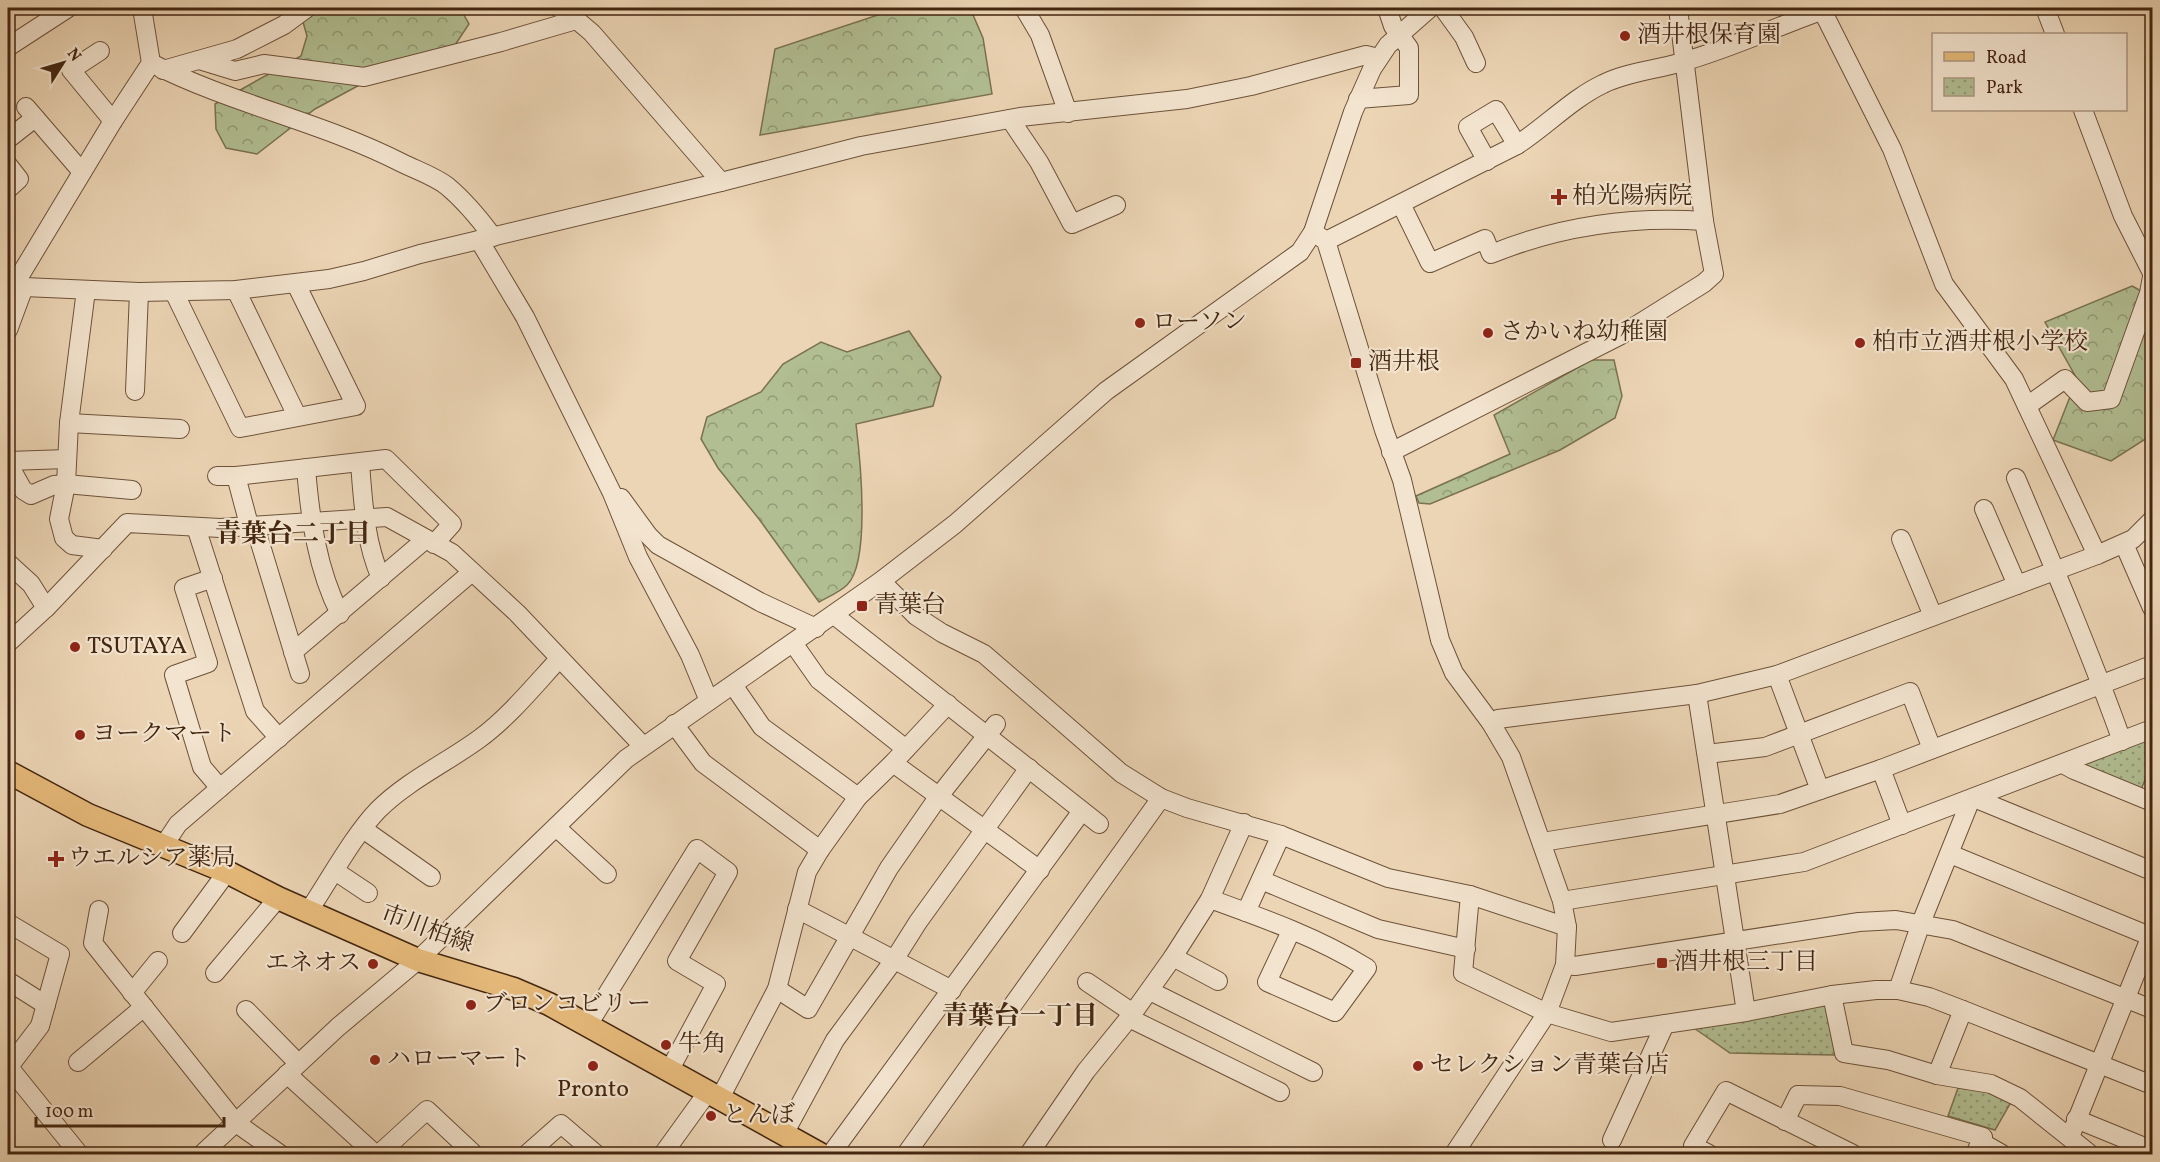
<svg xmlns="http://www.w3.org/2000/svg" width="2160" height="1162" viewBox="0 0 2160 1162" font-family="Vollkorn,'Noto Serif JP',serif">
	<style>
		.forest { fill: url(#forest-crowns); stroke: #7a7251; stroke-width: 1.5 }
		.park { fill: url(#park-dots); stroke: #7a7251; stroke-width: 1.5 }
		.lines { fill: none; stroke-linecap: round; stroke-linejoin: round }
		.minor-casing { stroke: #6d5239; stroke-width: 20 }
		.major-casing { stroke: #432610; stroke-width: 25 }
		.minor { stroke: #f3e4cf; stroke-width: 18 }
		.major { stroke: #e6ba7a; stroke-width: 22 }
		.poi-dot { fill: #8f2418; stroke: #f3e4cf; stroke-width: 2 }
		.labels { text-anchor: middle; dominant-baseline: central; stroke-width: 4.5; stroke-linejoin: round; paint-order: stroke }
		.poi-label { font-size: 24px; fill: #432610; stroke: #f3e4cf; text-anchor: start }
		.street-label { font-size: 24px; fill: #432610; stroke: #f3e4cf }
		.neighbourhood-label { font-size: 26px; font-weight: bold; fill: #432610; stroke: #f3e4cf }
	</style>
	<defs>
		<pattern id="forest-crowns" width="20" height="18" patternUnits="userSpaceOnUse" patternTransform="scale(1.5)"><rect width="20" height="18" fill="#b1be92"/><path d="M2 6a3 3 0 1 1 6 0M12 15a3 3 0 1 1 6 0" fill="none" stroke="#929a76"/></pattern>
		<pattern id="park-dots" width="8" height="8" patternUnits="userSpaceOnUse" patternTransform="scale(1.5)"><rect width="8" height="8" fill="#b1be92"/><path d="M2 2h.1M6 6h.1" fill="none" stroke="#929a76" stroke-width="1.8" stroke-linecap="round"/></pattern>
	</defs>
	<rect width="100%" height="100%" fill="#ecd5b5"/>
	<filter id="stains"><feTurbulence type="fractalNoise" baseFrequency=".00333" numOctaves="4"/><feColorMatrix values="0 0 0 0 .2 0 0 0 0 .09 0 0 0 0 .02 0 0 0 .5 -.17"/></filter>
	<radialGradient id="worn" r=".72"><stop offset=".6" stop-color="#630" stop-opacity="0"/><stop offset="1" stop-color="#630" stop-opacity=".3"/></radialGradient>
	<g class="forest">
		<polygon points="299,8 460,8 469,24 445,60 365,82 315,109 257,154 226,148 216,129 215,104 301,56 307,36"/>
		<polygon points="899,8 970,8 983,38 992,94 760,135 775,49"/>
		<polygon points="2132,286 2152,297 2152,421 2147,438 2111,461 2053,440 2077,379 2045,322"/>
		<path d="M 909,331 L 941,377 L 933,406 L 856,424 C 860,457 871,562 847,585 C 840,592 828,597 819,602 L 759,519 L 718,468 L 701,439 L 707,417 L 761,392 L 783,364 L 821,342 L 847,352 Z"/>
		<polygon points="1591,360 1614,360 1622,396 1615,418 1560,450 1430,504 1419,503 1416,496 1510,454 1494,415"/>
	</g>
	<g class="park">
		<path d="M 2146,736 C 2153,763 2151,766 2140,792 L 2077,768 Z"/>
		<polygon points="1829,1004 1835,1055 1730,1053 1691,1026"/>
		<polygon points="1958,1088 1989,1091 2011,1102 1995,1130 1948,1116"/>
	</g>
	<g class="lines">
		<defs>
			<g id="minor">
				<polyline points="559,8 564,9 592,33 721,182"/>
				<polyline points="1024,8 1040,35 1068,113"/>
				<polyline points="1443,8 1464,37 1476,63"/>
				<polyline points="2045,8 2055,34"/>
				<polyline points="1822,10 1892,149 1944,284 2014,379 2097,555"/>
				<polyline points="8,47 68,8"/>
				<polyline points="100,51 71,70 113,121"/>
				<polyline points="199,60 235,71 264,64 364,77 501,42 576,20"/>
				<path d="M 151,63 C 231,104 322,122 402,163 C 416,170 434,176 447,186 C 465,201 479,218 493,237"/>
				<polyline points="163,70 237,49 284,25 307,8"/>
				<polyline points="1358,99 1409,95 1409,48 1393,26 1387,8"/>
				<polyline points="26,107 82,172"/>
				<polyline points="2083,110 2123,216 2152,273"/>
				<polyline points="1010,119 1039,162 1072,224 1116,205"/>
				<polyline points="8,139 35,118"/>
				<polyline points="1487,161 1468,127 1496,110 1517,145"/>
				<polyline points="8,165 19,179 8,189"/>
				<path d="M 1401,204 L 1430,263 L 1485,239 L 1491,254 C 1560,226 1630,216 1704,221"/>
				<polyline points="1313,232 1326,241 1384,430 1402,480 1440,640 1454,673 1491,723 1511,757 1562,901 1567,927 1565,965 1547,1013 1454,1154"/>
				<polyline points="479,240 525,317 612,493 638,557 690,655 709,701"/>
				<path d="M 1326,241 L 1517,145 C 1545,127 1573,98 1603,84 C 1627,72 1656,70 1682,62 C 1732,48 1780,25 1829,8"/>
				<polyline points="8,274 24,287 139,292 236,290 329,279 364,271 420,254 721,182 861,146 1020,117 1187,99 1251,86 1366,55 1378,58"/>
				<polyline points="16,282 113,121 151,63 142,8"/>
				<polyline points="86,290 69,423 66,484 59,519 64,538 72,545 103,549"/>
				<polyline points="236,290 297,416"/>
				<polyline points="174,292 240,428 356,406 296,284"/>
				<polyline points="8,330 24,287"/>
				<polyline points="135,391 139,292"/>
				<polyline points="2027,406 2065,379 2087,402 2111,399 2149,293 2152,277"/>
				<polyline points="69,423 180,429"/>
				<polyline points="1391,452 1621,335 1704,283 1714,274 1704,221 1678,8"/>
				<polyline points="8,461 67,459"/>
				<polyline points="8,463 23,490 31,495 54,485 66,484 132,490"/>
				<path d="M 360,463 C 363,501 365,543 381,578"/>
				<path d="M 306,468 C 310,517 317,569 340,614"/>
				<polyline points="217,476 236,476 386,459 452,524 434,544"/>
				<polyline points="236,476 248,521 257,533 300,674"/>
				<path d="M 2016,478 C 2053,565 2090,652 2122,741"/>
				<polyline points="621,498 648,535 658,545 760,602 816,628"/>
				<polyline points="1984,509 2017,585"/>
				<polyline points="196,527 255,711 279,738"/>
				<polyline points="1901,539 1933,616"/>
				<polyline points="2124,544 2152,608"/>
				<polyline points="8,563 31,584 46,608"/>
				<polyline points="213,578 184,588 208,663 174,675 202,767 220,788"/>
				<polyline points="881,581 916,616 942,633 984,654 1121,773 1161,798 1187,808 1281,835 1388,878 1470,895 1567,927"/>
				<polyline points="834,615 1099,824"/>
				<polyline points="8,643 46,608 127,523 220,528 387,517 452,553 517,613 643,746"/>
				<polyline points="793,643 819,680 906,749"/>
				<polyline points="293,652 426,539"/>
				<polyline points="1777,675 1820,790"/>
				<polyline points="733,685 762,727 858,797"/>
				<polyline points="1697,694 1746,1012"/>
				<polyline points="1491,723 1498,719 1697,694 1777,675 2097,555 2133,539 2152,520"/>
				<polyline points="674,724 703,763 820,850"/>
				<polyline points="1707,754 1765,747 1910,692 1932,749"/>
				<polyline points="893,763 1040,870"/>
				<polyline points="2063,764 2074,770 2152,802"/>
				<polyline points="1881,769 1902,825"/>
				<polyline points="1974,798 2152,871"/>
				<polyline points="556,827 607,874"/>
				<polyline points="363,829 431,877"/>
				<polyline points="1542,842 1780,804 1881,769 2152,665"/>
				<polyline points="164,845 178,824 472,572"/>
				<polyline points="1950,854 2152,937"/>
				<polyline points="335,871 368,893"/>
				<polyline points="1261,880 1378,929 1466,949"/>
				<polyline points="1470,895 1463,973 1547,1013 1611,1032 1746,1012 1832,995 1876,990 1898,990 1929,997 1963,1010 2152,1085"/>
				<path d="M 1210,899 C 1263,918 1319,938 1367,968 L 1335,1012 L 1267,982 L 1291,931"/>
				<polyline points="1562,901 1804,862 2152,729"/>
				<polyline points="797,909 952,990"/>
				<polyline points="99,910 93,943 236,1123 280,1154"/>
				<path d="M 308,912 C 329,881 353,836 378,810 C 407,781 446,763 479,739 C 509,717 534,686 559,659"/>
				<polyline points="1246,912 1281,835"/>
				<polyline points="8,923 60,954 40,1026 8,1068"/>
				<polyline points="182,933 227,872"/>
				<polyline points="1173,957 1218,981"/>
				<polyline points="1565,965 1575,966 1859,922 1896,920 1953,930 2152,1009"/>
				<polyline points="215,973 278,898"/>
				<polyline points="8,981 46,1005"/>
				<polyline points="1087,982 1133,1013"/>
				<polyline points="777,989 808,1009 889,868 939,796 996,724"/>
				<polyline points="1898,990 1921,923 1971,799"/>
				<polyline points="1150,991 1313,1072"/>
				<polyline points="132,993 158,961"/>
				<polyline points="1832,995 1844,1053 1888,1060 1937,1075 1991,1084 2020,1098 2090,1154"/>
				<polyline points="246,1010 298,1063"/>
				<polyline points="1129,1018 1280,1092"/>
				<polyline points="588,1025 697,849 728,872 677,961 716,984 669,1071"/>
				<polyline points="78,1062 144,1007"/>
				<polyline points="8,1066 79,1154"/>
				<polyline points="287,1074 375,1154"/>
				<polyline points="1937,1075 1963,1010"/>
				<polyline points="720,1098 777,989 807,872 820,850 858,797 893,763 948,704"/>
				<polyline points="2076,1119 2152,1150"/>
				<polyline points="1785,1121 1798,1095 1840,1096 1983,1137 1975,1154"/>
				<polyline points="784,1134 835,1040 894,960 918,922 1029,768"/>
				<polyline points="2070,1137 2152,933"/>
				<polyline points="1612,1140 1665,1024"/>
				<polyline points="1981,1142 2002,1154"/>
				<polyline points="202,1154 338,1027 418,960 626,759 881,581 955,524 1106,391 1300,252 1313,232 1353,112 1372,69 1388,45 1430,8"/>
				<polyline points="379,1154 427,1110 474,1154"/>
				<polyline points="527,1154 561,1124 596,1154"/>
				<polyline points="663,1154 707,1093"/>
				<polyline points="831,1154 1082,811"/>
				<polyline points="906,1154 1161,798"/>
				<polyline points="1029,1154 1086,1071 1133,1013 1173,957 1210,899 1244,823"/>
				<polyline points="1709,1154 1693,1146 1726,1091 1853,1154"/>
			</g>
			<polyline id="major" points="8,772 88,815 227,872 278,898 418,960 514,989 549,1004 820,1154"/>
		</defs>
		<use href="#minor" class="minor-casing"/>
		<use href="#major" class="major-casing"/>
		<use href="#minor" class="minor"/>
		<use href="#major" class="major"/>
	</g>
	<g class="poi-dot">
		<circle cx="1625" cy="36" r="6"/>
		<path d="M1556 188h6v6h6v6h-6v6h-6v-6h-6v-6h6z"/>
		<circle cx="1140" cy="323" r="6"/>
		<circle cx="1488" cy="333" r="6"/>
		<circle cx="1860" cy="343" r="6"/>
		<rect x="1350" y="357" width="12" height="12" rx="3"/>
		<rect x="856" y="600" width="12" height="12" rx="3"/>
		<circle cx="75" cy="647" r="6"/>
		<circle cx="80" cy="735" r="6"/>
		<path d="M53 850h6v6h6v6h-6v6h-6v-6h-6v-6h6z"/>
		<rect x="1656" y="957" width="12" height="12" rx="3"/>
		<circle cx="373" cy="964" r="6"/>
		<circle cx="471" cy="1005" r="6"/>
		<circle cx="666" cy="1045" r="6"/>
		<circle cx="375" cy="1060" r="6"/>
		<circle cx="593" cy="1066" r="6"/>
		<circle cx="1418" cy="1066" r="6"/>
		<circle cx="711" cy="1116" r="6"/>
	</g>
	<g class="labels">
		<g class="poi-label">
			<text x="1637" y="36">酒井根保育園</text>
			<text x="1572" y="197">柏光陽病院</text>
			<text x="1152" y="323">ローソン</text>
			<text x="1500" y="333">さかいね幼稚園</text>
			<text x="1872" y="343">柏市立酒井根小学校</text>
			<text x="1368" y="363">酒井根</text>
			<text x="874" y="606">青葉台</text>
			<text x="87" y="647">TSUTAYA</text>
			<text x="92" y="735">ヨークマート</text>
			<text x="68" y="859">ウエルシア薬局</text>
			<text x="1674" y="963">酒井根三丁目</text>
			<text x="361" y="964" text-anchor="end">エネオス</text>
			<text x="483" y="1005">ブロンコビリー</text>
			<text x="678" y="1045">牛角</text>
			<text x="387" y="1060">ハローマート</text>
			<text x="1430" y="1066">セレクション青葉台店</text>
			<text x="593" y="1090" text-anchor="middle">Pronto</text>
			<text x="723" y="1116">とんぼ</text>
		</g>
		<g class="street-label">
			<text transform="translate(427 930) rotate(20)">市川柏線</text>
		</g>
		<g class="neighbourhood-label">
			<text x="293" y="535">青葉台二丁目</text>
			<text x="1020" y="1017">青葉台一丁目</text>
		</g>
	</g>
	<rect width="2160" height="1162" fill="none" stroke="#ecd5b5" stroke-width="30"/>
	<rect x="9" y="9" width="2142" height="1144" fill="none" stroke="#432610" stroke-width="3"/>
	<rect x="15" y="15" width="2130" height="1132" fill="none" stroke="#432610" stroke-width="1.5"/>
	<rect x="1932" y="33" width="195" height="78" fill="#f3e4cf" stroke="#ad9883" stroke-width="1.5"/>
	<rect x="1944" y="52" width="30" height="9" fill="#e6ba7a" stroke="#ad9883" stroke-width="1.5"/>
	<text x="1986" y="63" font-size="18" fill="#432610">Road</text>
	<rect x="1944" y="78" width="30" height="18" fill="url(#park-dots)" stroke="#ad9883" stroke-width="1.5"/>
	<text x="1986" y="93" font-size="18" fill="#432610">Park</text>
	<g transform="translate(63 63) rotate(53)" stroke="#f3e4cf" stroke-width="4.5" paint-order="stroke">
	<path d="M0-4.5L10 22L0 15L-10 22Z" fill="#432610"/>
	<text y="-9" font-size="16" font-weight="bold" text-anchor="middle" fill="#432610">N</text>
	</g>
	<path d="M36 1117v9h188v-9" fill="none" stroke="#432610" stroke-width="3"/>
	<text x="45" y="1117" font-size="18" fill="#432610" stroke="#f3e4cf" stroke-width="4.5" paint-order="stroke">100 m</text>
	<rect width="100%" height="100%" filter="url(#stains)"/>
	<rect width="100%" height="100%" fill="url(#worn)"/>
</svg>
